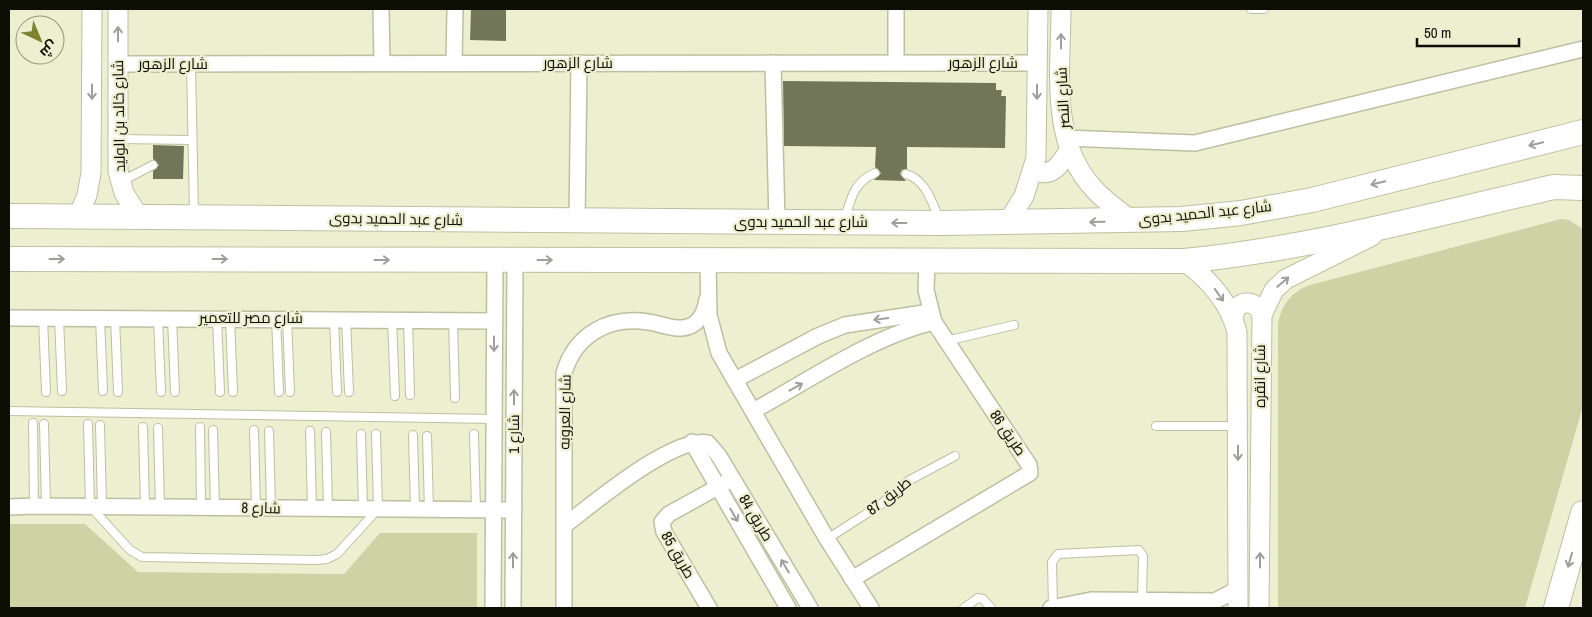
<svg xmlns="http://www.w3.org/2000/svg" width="1592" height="617" font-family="'Archivo Narrow',Cairo,sans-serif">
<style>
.green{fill:#ced3a6}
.building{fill:#727659}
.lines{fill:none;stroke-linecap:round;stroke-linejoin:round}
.service-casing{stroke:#bcc0a0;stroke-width:10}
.minor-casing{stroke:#bcc0a0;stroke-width:18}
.tertiary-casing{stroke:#bcc0a0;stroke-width:21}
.primary-casing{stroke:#bcc0a0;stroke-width:26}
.service{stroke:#fff;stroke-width:8}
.minor{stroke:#fff;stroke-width:15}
.tertiary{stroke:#fff;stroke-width:19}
.primary{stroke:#fff;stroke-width:24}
.oneway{stroke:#9e9f9b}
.labels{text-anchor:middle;stroke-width:4.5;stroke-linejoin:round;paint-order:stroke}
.street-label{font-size:15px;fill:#0d0e04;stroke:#ecf0d0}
</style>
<rect width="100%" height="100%" fill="#ecf0d0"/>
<!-- green -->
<g class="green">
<path d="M1561,219L1569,220L1583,229V406L1525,608H1278V324C1281,305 1292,291 1310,285Z"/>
<path d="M9,524H85L138,572L344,574L380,533H477V608H9Z"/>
</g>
<!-- building -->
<g class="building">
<path d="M471,9H506V41L470,40Z"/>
<path d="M783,81L996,83V90H1002L1001,96H1006L1005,148L907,147V169L902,170L900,174L906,181L874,180L881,173L875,167L876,147L784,146Z"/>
<path d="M153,145L184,146L183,179H153V171L159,165L153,159Z"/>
</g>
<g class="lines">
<!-- service casing -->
<g class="service-casing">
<g id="service">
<path d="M1251,9H1264"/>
<path d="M191,64L194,214"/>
<path d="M119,139L192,140"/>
<path d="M906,174C926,180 932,202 939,219"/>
<path d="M122,181L153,165"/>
<path d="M845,218C851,198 854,182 875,173"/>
<path d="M43,318L46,392"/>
<path d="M59,318L62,391"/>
<path d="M100,318L103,391"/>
<path d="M115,318L118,392"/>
<path d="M158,318L161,392"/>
<path d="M172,318L175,392"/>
<path d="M217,318L220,392"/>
<path d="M230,318L233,392"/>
<path d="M276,318L279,392"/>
<path d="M287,318L290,392"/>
<path d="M334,319L337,392"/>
<path d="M346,319L349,392"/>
<path d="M392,319L395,396"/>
<path d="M408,319L410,395"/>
<path d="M453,320L455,398"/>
<path d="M946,341L1014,325"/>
<path d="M9,411L494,419"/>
<path d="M33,423L34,506"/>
<path d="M44,424L46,506"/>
<path d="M88,424L90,506L130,550L142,557L316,560L327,559L337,554L378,509L376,434"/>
<path d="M100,425L102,506"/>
<path d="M1156,426H1238"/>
<path d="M143,427L145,507"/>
<path d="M200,427L201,507"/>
<path d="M158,428L160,507"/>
<path d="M213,430L215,507"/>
<path d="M254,430L256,508"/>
<path d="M269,431L271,508"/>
<path d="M310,431L312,508"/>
<path d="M326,432L328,508"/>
<path d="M361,434L363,509"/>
<path d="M474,434L476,510"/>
<path d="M413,435L415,509"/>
<path d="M427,436L429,510"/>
<path d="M827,539L880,505L908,481L955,456"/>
<path d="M1053,607L1052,562L1058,554L1139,550L1143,556L1142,599"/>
<path d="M964,608L978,598L983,599L991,608"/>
</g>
</g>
<!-- minor casing -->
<g class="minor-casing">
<g id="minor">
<path d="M381,9L382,63"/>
<path d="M896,9V63"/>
<path d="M454,63L455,9"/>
<path d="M773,63L777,222"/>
<path d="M118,64L1037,63"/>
<path d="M1065,138L1195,143L1583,49"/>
<path d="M577,221L579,63"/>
<path d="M708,261L709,315L719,353L827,539L871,608"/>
<path d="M9,318L494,321"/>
<path d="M735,380L818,336L845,325L930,312"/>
<path d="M753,411C808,381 873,336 934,322"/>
<path d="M692,442L788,608"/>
<path d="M9,507L34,506L514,510"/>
<path d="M565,525C593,504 674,435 708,443L719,456L810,608"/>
<path d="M852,579L1030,473L1029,465L934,322L926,290L927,261"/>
<path d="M493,608L495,260"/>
<path d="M513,608L515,260"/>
<path d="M564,608V373C575,335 608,316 648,322C659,323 671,329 682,328C698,327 705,313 707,299"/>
<path d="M709,608L664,532L662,522L669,514L725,483"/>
<path d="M1051,608L1091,600L1215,601L1238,589"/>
</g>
</g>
<!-- tertiary casing -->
<g class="tertiary-casing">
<g id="tertiary">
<path d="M118,9V171L124,193L139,217"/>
<path d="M1061,9C1061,69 1049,141 1094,189C1105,201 1119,211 1132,221"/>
<path d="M1033,170C1052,179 1061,164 1069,150"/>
<path d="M78,217L87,195L91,173L92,9"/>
<path d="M1007,223L1024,196L1036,158L1038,9"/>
<path d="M1184,261C1209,279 1229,301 1237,332L1238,608"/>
<path d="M1233,318C1235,300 1255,297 1262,315"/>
<path d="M1259,608L1262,315L1274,290L1286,279L1372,236"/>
</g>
</g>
<!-- primary casing -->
<g class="primary-casing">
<g id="primary">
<path d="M9,216L941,223L1182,219L1241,213L1312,200L1583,132"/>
<path d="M9,259L1184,261C1309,249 1431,215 1554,187L1583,188"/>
<path d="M1556,608L1583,513"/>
</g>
</g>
<!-- service -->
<use href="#service" class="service"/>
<!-- minor -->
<use href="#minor" class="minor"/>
<!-- tertiary -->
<use href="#tertiary" class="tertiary"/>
<!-- primary -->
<use href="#primary" class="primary"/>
</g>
<!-- one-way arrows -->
<defs><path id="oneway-shaft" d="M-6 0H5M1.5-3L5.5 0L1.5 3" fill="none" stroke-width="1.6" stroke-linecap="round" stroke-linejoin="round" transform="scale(1.25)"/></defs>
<g class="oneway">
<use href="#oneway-shaft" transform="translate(118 34) rotate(-90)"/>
<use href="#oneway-shaft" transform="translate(1061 41) rotate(-90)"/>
<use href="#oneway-shaft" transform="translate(92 92) rotate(90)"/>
<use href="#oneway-shaft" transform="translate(1037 92) rotate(90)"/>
<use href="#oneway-shaft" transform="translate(1536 144) rotate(166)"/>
<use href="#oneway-shaft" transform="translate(1378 183) rotate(166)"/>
<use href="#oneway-shaft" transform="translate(1097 222) rotate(179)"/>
<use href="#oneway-shaft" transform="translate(899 223) rotate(-180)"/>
<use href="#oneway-shaft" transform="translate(57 259)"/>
<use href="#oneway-shaft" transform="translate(220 259)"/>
<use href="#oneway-shaft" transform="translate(382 260)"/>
<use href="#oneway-shaft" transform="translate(545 260)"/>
<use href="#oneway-shaft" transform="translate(1283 282) rotate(-40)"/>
<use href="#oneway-shaft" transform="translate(1219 295) rotate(55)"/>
<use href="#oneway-shaft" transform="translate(881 319) rotate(172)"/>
<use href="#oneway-shaft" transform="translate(494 344) rotate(90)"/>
<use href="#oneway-shaft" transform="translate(796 387) rotate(-29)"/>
<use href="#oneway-shaft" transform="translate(514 397) rotate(-90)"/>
<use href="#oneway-shaft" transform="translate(1238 453) rotate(90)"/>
<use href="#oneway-shaft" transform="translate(734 515) rotate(60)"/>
<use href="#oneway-shaft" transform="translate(513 560) rotate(-90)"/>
<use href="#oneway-shaft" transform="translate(1260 560) rotate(-90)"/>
<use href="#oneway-shaft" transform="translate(1570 560) rotate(106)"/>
<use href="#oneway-shaft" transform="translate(785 566) rotate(-121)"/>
</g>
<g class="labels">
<!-- street labels -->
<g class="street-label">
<text x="578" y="68">شارع الزهور</text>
<text x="983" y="68">شارع الزهور</text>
<text x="173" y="69">شارع الزهور</text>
<text transform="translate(1063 98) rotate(-93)" y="5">شارع النصر</text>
<text transform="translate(119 116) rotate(-91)" y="5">شارع خالد بن الوليد</text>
<text transform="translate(1205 213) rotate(-6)" y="5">شارع عبد الحميد بدوى</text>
<text transform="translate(396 219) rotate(1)" y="5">شارع عبد الحميد بدوى</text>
<text x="801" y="227">شارع عبد الحميد بدوى</text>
<text x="251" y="323">شارع مصر للتعمير</text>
<text transform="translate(1260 376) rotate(-90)" y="5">شارع انقره</text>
<text transform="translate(565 412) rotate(-89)" y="5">شارع العروبه</text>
<text transform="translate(1008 433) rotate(56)" y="5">طريق 86</text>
<text transform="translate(514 434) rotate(-90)" y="5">شارع 1</text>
<text transform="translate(889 496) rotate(-38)" y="5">طريق 87</text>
<text transform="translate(261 508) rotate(1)" y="5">شارع 8</text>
<text transform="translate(756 518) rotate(59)" y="5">طريق 84</text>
<text transform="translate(678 555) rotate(60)" y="5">طريق 85</text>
</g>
</g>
<!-- border -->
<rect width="1592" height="617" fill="none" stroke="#0d0e04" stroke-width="20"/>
<!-- north arrow -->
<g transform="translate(40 40) rotate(136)"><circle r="24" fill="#ecf0d0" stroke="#93967e"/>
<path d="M0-4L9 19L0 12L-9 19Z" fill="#7c822e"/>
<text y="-8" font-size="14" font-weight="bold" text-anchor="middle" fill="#0d0e04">ش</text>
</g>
<!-- scale -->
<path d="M1417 38v8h102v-8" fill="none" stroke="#0d0e04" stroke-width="2.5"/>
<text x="1424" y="38" font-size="15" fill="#0d0e04" stroke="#ecf0d0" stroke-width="4" paint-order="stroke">50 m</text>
</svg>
